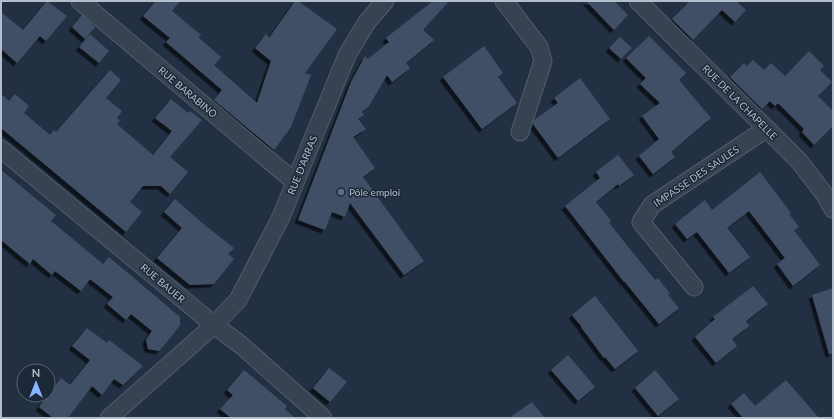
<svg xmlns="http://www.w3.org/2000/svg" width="834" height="419" font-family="Lato,sans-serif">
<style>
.building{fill:#415065;filter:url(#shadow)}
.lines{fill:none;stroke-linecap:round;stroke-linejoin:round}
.minor-casing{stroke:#525d6c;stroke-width:19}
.minor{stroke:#374252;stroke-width:17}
.service-dot{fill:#5c6f8a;stroke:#1c2737;stroke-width:1.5}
.labels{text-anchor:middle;stroke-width:3;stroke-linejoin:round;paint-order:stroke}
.street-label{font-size:10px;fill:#b4bdcc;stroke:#1c2737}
.poi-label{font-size:10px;fill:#b4bdcc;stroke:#1c2737;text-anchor:start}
</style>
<defs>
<filter id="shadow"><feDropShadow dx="-3.5" dy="3.5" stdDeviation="0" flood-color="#0009"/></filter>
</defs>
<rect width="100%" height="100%" fill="#233043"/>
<!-- building -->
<g class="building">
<path d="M47,1L67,16L46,41L40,36L17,63L1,49V12L23,30Z"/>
<path d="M156,1H180L172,11L201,35L198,37L221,57L214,65L257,103L271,61L255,48L266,34L269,38L295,1H298L337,29L305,73L311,75L291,127L274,150L214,100L222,90L166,42L170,38L143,16Z"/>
<path d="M433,1H449L423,30L434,40L406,63L410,68L392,82L387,75L369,106L362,112L364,115L358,119L366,129L353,137L375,168L363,177L424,261L404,275L350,203L345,217L332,212L325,230L298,220L351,82L365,56L368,59L389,42L386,38Z"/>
<path d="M586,1H614L628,15L614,30Z"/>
<path d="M690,1H736L746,10L735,22L722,10L693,40L672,19Z"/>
<path d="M82,15L95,27L85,39L72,27Z"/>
<path d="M90,34L109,51L99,63L79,47Z"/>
<path d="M649,36L686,73L679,80L711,118L671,152L675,157L653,174L639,156L659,139L642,116L660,103L640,84L646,78L626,58Z"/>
<path d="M620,37L632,48L621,59L609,48Z"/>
<path d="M484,46L503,73L498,77L517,103L482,129L443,77Z"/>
<path d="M809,51L824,66L820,70L832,82L818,96L833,111V126L814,145L802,132L804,129L778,103L775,106L770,101L762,109L730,77L744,63L747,66L753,60L764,70L771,63L785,76Z"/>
<path d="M110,70L121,80L106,98L122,111L117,118L120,121L117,124L153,155L172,131L155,118L171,99L188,113L190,111L202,120L170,157L188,172L170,194L161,186H143L130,202L142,212L126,232L1,128V94L9,101L15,94L29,106L24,113L50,135L54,130L56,132Z"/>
<path d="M580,78L610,119L558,158L533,124L534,120L558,103L554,98Z"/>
<path d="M618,155L634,175L619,186L618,184L596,202L611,221L609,223L655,280L658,278L670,294L668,295L679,308L659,324L625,282H624L565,206L600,178L596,172Z"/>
<path d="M1,170L56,215L51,221L103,264L109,257L180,317V325L167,342L159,351L148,349L146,340L152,331L131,314L126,320L107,304L113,297L90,279L81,291L55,271L52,275L33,259L30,264L1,240Z"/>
<path d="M760,172L791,213L789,214L799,227L794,230L820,265L793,286L777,264L785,258L749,211L727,228L750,257L729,273L697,232L687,239L675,224L705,200L712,210Z"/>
<path d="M175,199L201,222L234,248L228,254L234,259L214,284L190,285L157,258L182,228L164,212Z"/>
<path d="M753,286L768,304L746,321L749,326L732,339L737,346L716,363L695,337L715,319L713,317Z"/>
<path d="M833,288V353L829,354L812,295Z"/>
<path d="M595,296L638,351L615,369L605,357L604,358L581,327V326L572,315Z"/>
<path d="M87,328L107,343L109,340L143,366L123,385L114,379L102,395L92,386L68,418H53L39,407L61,378L70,385L90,360L72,346Z"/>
<path d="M568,355L595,387L578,401L551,370Z"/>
<path d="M329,368L347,382L330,402L313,388Z"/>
<path d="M244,370L287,406L285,409L295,418H231L220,409L233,395L227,390Z"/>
<path d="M655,370L679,399L658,416L635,388Z"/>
<path d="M786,380L819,418H741L742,417L731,404L744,393L755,406Z"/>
<path d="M532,402L545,418H509Z"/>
</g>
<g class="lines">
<!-- minor casing -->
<g class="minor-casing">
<g id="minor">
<path d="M80,1L295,182"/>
<path d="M504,1L539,47L543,61L520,132"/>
<path d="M638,1L799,161L825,195L833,209"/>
<path d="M1,149L214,325L241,345L323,418"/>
<path d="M694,287L641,222L652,205L766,129"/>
<path d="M109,418L214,325L238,300L281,217L347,55L367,22L385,1"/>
</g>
</g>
<!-- minor -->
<use href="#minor" class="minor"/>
</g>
<!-- markers -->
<circle class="service-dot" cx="341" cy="192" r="4"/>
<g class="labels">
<!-- street labels -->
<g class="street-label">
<text transform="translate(188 92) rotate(40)" y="4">RUE BARABINO</text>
<text transform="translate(740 102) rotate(45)" y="4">RUE DE LA CHAPELLE</text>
<text transform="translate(302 165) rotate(-68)" y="4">RUE D'ARRAS</text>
<text transform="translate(696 176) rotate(-34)" y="4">IMPASSE DES SAULES</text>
<text transform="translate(163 283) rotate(40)" y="4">RUE BAUER</text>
</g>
<!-- poi labels -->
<g class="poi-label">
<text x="349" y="196">Pôle emploi</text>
</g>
</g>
<!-- border -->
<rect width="834" height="419" fill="none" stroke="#b4bdcc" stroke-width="4"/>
<!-- north arrow -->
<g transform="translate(36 383)"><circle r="19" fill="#1c2737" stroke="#596373"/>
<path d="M0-3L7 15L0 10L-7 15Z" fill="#86b4ff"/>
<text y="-6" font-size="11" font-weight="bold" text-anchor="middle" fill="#b4bdcc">N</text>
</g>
</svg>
